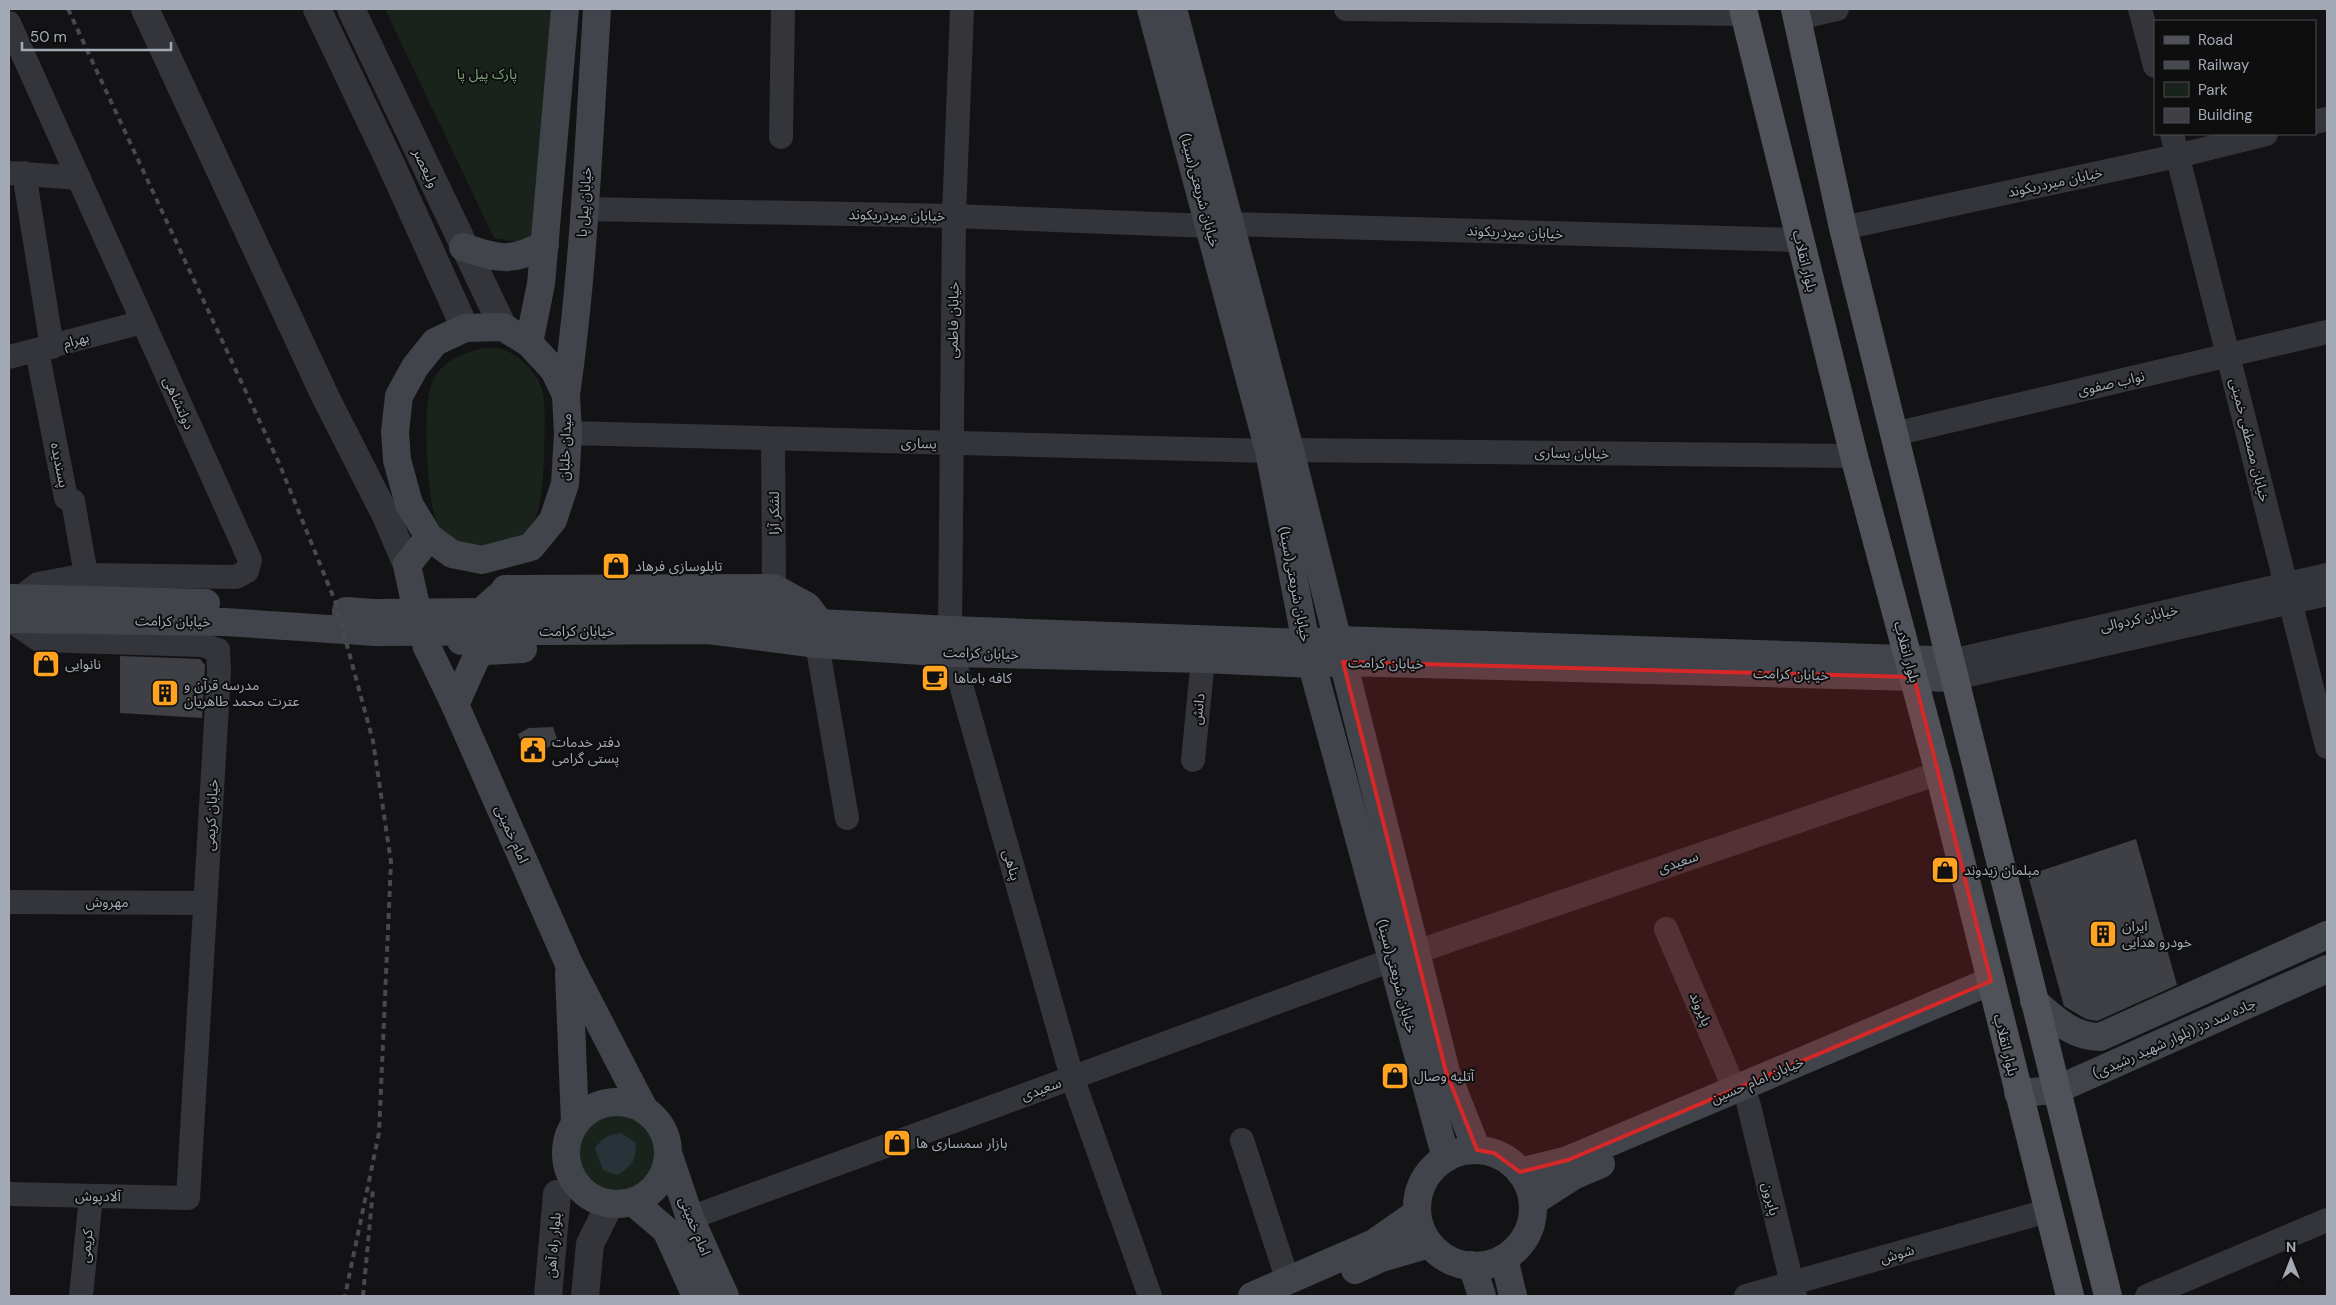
<svg xmlns="http://www.w3.org/2000/svg" width="2336" height="1305" font-family="'DM Sans','Noto Sans Arabic',sans-serif">
<style>
.green{fill:#1a231b}
.water{fill:#283339}
.building{fill:#3e4045}
.lines{fill:none;stroke-linecap:round;stroke-linejoin:round}
.minor{stroke:#33353a;stroke-width:24}
.tertiary{stroke:#33353a;stroke-width:28}
.secondary{stroke:#41444a;stroke-width:28}
.primary{stroke:#4f5259;stroke-width:28}
.rail{stroke:#46494f;stroke-width:4;stroke-dasharray:6 5;stroke-linecap:butt}
.secondary-bridge{stroke:#41444a;stroke-width:28}
.marked{fill:#d62828;fill-opacity:0.2;stroke:#d62828;stroke-width:4;stroke-linejoin:round}
.labels{text-anchor:middle;stroke-width:4;stroke-linejoin:round;paint-order:stroke}
.park-label{font-size:14px;fill:#78a478;stroke:#0e0e0f}
.street-label{font-size:14px;fill:#a3aab6;stroke:#0e0e0f}
.poi-label{font-size:14px;fill:#a3aab6;stroke:#0e0e0f;text-anchor:start}
</style>
<rect width="100%" height="100%" fill="#131315"/>
<!-- green -->
<g class="green">
<path d="M385,9H557L540,231L519,242L494,238Z"/>
<path d="M482,348C487,348 492,347 497,348C517,351 540,374 543,394C546,413 544,435 544,455C543,479 543,507 530,528C522,543 500,549 484,551C479,551 474,548 470,546C453,540 443,538 436,520C427,494 421,405 433,381C442,361 462,354 482,348Z"/>
<path d="M620,1113C655,1125 665,1152 645,1184C636,1187 625,1193 615,1193C584,1194 569,1155 586,1131C594,1120 607,1116 620,1113Z"/>
</g>
<!-- water -->
<path class="water" d="M621,1133L636,1143C636,1161 632,1166 617,1175L603,1170L595,1149C601,1138 608,1135 621,1133Z"/>
<!-- building -->
<g class="building">
<path d="M37,653L55,654L56,675H36Z"/>
<path d="M120,656L200,659L205,665L202,718L120,713Z"/>
<path d="M553,727L558,742L527,758L518,734L529,728Z"/>
<path d="M2136,839L2177,985L2097,1021L2086,1019L2064,1006L2028,875Z"/>
</g>
<g class="lines">
<!-- minor -->
<g class="minor">
<path d="M1346,9L1744,14"/>
<path d="M2140,9L2155,66"/>
<path d="M1797,18L1837,9"/>
<path d="M9,23L250,560L247,571L236,577L86,575L38,584L20,598"/>
<path d="M2315,122L2327,119"/>
<path d="M2172,134L2327,747"/>
<path d="M781,137L783,9"/>
<path d="M10,173L79,178"/>
<path d="M24,173L52,347"/>
<path d="M584,209L954,216L1210,226"/>
<path d="M1230,224L1799,240"/>
<path d="M1843,228L2177,156L2266,134"/>
<path d="M37,351L66,498L73,501L86,575"/>
<path d="M9,357L143,322"/>
<path d="M568,433L1269,451"/>
<path d="M1894,434L2327,332"/>
<path d="M773,439L774,588"/>
<path d="M1290,450L1854,456"/>
<path d="M9,619L39,640L202,645L218,650L219,671L188,1198L9,1194"/>
<path d="M950,630L954,216L962,9"/>
<path d="M817,644L847,818"/>
<path d="M952,653L1072,1077L1150,1296"/>
<path d="M1951,661L2327,575"/>
<path d="M1955,678L2327,594"/>
<path d="M1193,760L1203,659"/>
<path d="M9,902L205,903"/>
<path d="M1666,929L1735,1090"/>
<path d="M1416,952L1939,773"/>
<path d="M1748,1102L1795,1296"/>
<path d="M1242,1140L1288,1281"/>
<path d="M690,1218L1392,960"/>
<path d="M81,1296L91,1196"/>
<path d="M1746,1296L2047,1211"/>
<path d="M2147,1296L2327,1220"/>
</g>
<!-- tertiary -->
<g class="tertiary">
<path d="M145,9L325,396L386,516L407,565"/>
<path d="M317,9L389,160L465,328"/>
<path d="M351,9L503,327"/>
<path d="M548,1296L557,1194"/>
<path d="M585,1296L590,1244L610,1204"/>
</g>
<!-- secondary -->
<g class="secondary">
<path d="M1151,9L1269,451L1306,643L1446,1158"/>
<path d="M1173,9L1290,450L1446,1072L1477,1150"/>
<path d="M463,247C498,259 512,263 545,244"/>
<path d="M503,327L529,343L554,370L566,395L568,433L565,484L553,520L531,547L482,560L452,554L429,537L409,504L397,460L395,432L399,396L415,367L435,342L465,328Z"/>
<path d="M529,343L541,284L565,9"/>
<path d="M566,395C584,267 589,137 597,9"/>
<path d="M505,589L774,588L807,606L820,623"/>
<path d="M413,593L407,565L429,537"/>
<path d="M9,598L206,603"/>
<path d="M346,611L373,613L712,610L762,614L820,623L950,630L1306,643L1338,640L1932,660"/>
<path d="M9,619L225,622L375,632L708,630L817,644L952,653L1203,659L1312,664L1343,662L1955,678"/>
<path d="M427,647L455,705L569,964L644,1109"/>
<path d="M455,705L477,656L486,651L523,649"/>
<path d="M569,973L575,1123"/>
<path d="M2034,1001C2054,1019 2073,1037 2100,1037L2327,935"/>
<path d="M2018,1093L2056,1090L2327,969"/>
<circle cx="617" cy="1153" r="51"/>
<circle cx="1475" cy="1208" r="58"/>
<path d="M668,1153L690,1218L725,1296"/>
<path d="M1520,1172L1568,1160L1991,981"/>
<path d="M633,1202L666,1230L696,1296"/>
<path d="M1533,1202L1575,1175L1601,1164"/>
<path d="M1504,1258L1513,1296"/>
<path d="M1472,1265L1482,1296"/>
<path d="M1355,1270L1381,1258L1429,1244"/>
<path d="M1252,1296L1374,1243L1417,1213"/>
</g>
<!-- primary -->
<g class="primary">
<path d="M1743,9L1854,456L1939,773L2070,1296"/>
<path d="M1795,9L1843,228L2108,1296"/>
</g>
<!-- rail -->
<g class="rail">
<path d="M68,9L279,463L335,601L373,741L391,862L379,1133L345,1296"/>
<path d="M363,1296L373,1189"/>
</g>
<!-- secondary-bridge -->
<g class="secondary-bridge">
<path d="M413,593L427,647"/>
<path d="M461,641L476,616L499,596"/>
</g>
</g>
<!-- marked area -->
<path class="marked" d="M1343,662L1914,677L1991,981L1568,1160L1520,1172L1494,1153L1477,1150L1446,1072Z"/>
<!-- icons -->
<defs>
<g id="shop-square" transform="scale(1.4375)"><rect x="-9" y="-9" width="18" height="18" rx="4" fill="#ffa320" stroke="#0e0e0f"/><path d="M-5-2.5h2.3a2.7 3.5 0 0 1 5.4 0H5L5.5 6h-11ZM-1.5-2.5h3a1.5 2.3 0 0 0-3 0Z" fill="#111"/></g>
<g id="cafe-square" transform="scale(1.4375)"><rect x="-9" y="-9" width="18" height="18" rx="4" fill="#ffa320" stroke="#0e0e0f"/><path d="M-5.5-4.5H6V0H3Q3 3.5 0 3.5H-2.5Q-5.5 3.5-5.5 0ZM3-3.2v2h1.7v-2ZM-6 4.5H4V6H-6Z" fill="#111"/></g>
<g id="building-square" transform="scale(1.4375)"><rect x="-9" y="-9" width="18" height="18" rx="4" fill="#ffa320" stroke="#0e0e0f"/><path d="M-4-6H4V6H1V3H-1V6H-4ZM-2.5-4.3h1.7v1.8h-1.7ZM.8-4.3h1.7v1.8H.8ZM-2.5-1h1.7V.8h-1.7ZM.8-1h1.7V.8H.8Z" fill="#111"/></g>
<g id="civic-square" transform="scale(1.4375)"><rect x="-9" y="-9" width="18" height="18" rx="4" fill="#ffa320" stroke="#0e0e0f"/><path d="M-.6-6.5H3V-4.5H.6V-3L4-1V1h2V6H-6V1h2V-1L-.6-3ZM-1.2 2.5V6h2.4V2.5Z" fill="#111"/></g>
</defs>
<g fill-rule="evenodd">
<use href="#shop-square" x="616" y="566"/>
<use href="#shop-square" x="46" y="664"/>
<use href="#cafe-square" x="935" y="678"/>
<use href="#building-square" x="165" y="693"/>
<use href="#civic-square" x="533" y="750"/>
<use href="#shop-square" x="1945" y="870"/>
<use href="#building-square" x="2103" y="934"/>
<use href="#shop-square" x="1395" y="1076"/>
<use href="#shop-square" x="897" y="1143"/>
</g>
<g class="labels">
<!-- park labels -->
<g class="park-label">
<text x="487" y="79">پارک پیل پا</text>
</g>
<!-- street labels -->
<g class="street-label">
<text transform="translate(426 168) rotate(65)" y="5">ولیعصر</text>
<text transform="translate(2055 182) rotate(-12)" y="5">خیابان میردریکوند</text>
<text transform="translate(1200 190) rotate(75)" y="5">خیابان شریعتی(سینا)</text>
<text transform="translate(584 202) rotate(-86)" y="5">خیابان پیل پا</text>
<text transform="translate(897 215) rotate(1)" y="5">خیابان میردریکوند</text>
<text transform="translate(1515 232) rotate(2)" y="5">خیابان میردریکوند</text>
<text transform="translate(1805 261) rotate(76)" y="5">بلوار انقلاب</text>
<text transform="translate(953 320) rotate(-89)" y="5">خیابان فاطمی</text>
<text transform="translate(76 340) rotate(-15)" y="5">بهرام</text>
<text transform="translate(2111 383) rotate(-13)" y="5">نواب صفوی</text>
<text transform="translate(179 403) rotate(66)" y="5">دولتشاهی</text>
<text transform="translate(2250 440) rotate(76)" y="5">خیابان مصطفی خمینی</text>
<text transform="translate(919 443) rotate(2)" y="5">یساری</text>
<text transform="translate(565 447) rotate(-88)" y="5">میدان خلبان</text>
<text transform="translate(1572 453) rotate(1)" y="5">خیابان یساری</text>
<text transform="translate(60 465) rotate(79)" y="5">پسندیده</text>
<text transform="translate(774 513) rotate(-90)" y="5">لشکر آرا</text>
<text transform="translate(1295 584) rotate(79)" y="5">خیابان شریعتی(سینا)</text>
<text transform="translate(2139 618) rotate(-13)" y="5">خیابان کردوالی</text>
<text transform="translate(173 621) rotate(1)" y="5">خیابان کرامت</text>
<text x="577" y="636">خیابان کرامت</text>
<text transform="translate(1907 652) rotate(75)" y="5">بلوار انقلاب</text>
<text transform="translate(981 653) rotate(2)" y="5">خیابان کرامت</text>
<text transform="translate(1386 663) rotate(1)" y="5">خیابان کرامت</text>
<text transform="translate(1791 674) rotate(2)" y="5">خیابان کرامت</text>
<text transform="translate(1198 709) rotate(-84)" y="5">دانش</text>
<text transform="translate(211 815) rotate(-87)" y="5">خیابان کریمی</text>
<text transform="translate(512 834) rotate(66)" y="5">امام خمینی</text>
<text transform="translate(1678 862) rotate(-19)" y="5">سعیدی</text>
<text transform="translate(1012 865) rotate(74)" y="5">پناهی</text>
<text x="107" y="907">مهروش</text>
<text transform="translate(1397 976) rotate(75)" y="5">خیابان شریعتی(سینا)</text>
<text transform="translate(1701 1009) rotate(67)" y="5">پایروند</text>
<text transform="translate(2174 1038) rotate(-24)" y="5">جاده سد دز (بلوار شهید رشیدی)</text>
<text transform="translate(2006 1045) rotate(76)" y="5">بلوار انقلاب</text>
<text transform="translate(1757 1080) rotate(-23)" y="5">خیابان امام حسین</text>
<text transform="translate(1041 1089) rotate(-20)" y="5">سعیدی</text>
<text transform="translate(98 1196) rotate(1)" y="5">آلادپوش</text>
<text transform="translate(1771 1199) rotate(76)" y="5">پایرون</text>
<text transform="translate(695 1226) rotate(68)" y="5">امام خمینی</text>
<text transform="translate(553 1245) rotate(-85)" y="5">بلوار راه آهن</text>
<text transform="translate(86 1246) rotate(-84)" y="5">کریمی</text>
<text transform="translate(1897 1254) rotate(-16)" y="5">شوش</text>
</g>
<!-- poi labels -->
<g class="poi-label">
<text x="635" y="571">تابلوسازی فرهاد</text>
<text x="65" y="669">نانوایی</text>
<text x="954" y="683">کافه باماها</text>
<text x="184" y="690">مدرسه قرآن و<tspan x="184" dy="16">عترت محمد طاهریان</tspan></text>
<text x="552" y="747">دفتر خدمات<tspan x="552" dy="16">پستی گرامی</tspan></text>
<text x="1964" y="875">مبلمان زیدوند</text>
<text x="2122" y="931">ایران<tspan x="2122" dy="16">خودرو هدایی</tspan></text>
<text x="1414" y="1081">آتلیه وصال</text>
<text x="916" y="1148">بازار سمساری ها</text>
</g>
</g>
<!-- border -->
<rect width="2336" height="1305" fill="none" stroke="#a3aab6" stroke-width="20"/>
<!-- legend -->
<rect x="2154" y="20" width="162" height="115" fill="#0e0e0f" stroke="#4a4c52"/>
<rect x="2164" y="36" width="25" height="8" fill="#4f5259" stroke="#4a4c52"/>
<text x="2198" y="45" font-size="15" fill="#a3aab6">Road</text>
<rect x="2164" y="61" width="25" height="8" fill="#46494f" stroke="#4a4c52"/>
<text x="2198" y="70" font-size="15" fill="#a3aab6">Railway</text>
<rect x="2164" y="82" width="25" height="15" fill="#1a231b" stroke="#4a4c52"/>
<text x="2198" y="95" font-size="15" fill="#a3aab6">Park</text>
<rect x="2164" y="108" width="25" height="15" fill="#3e4045" stroke="#4a4c52"/>
<text x="2198" y="120" font-size="15" fill="#a3aab6">Building</text>
<!-- north arrow -->
<g transform="translate(2291 1260)" stroke="#0e0e0f" stroke-width="4" paint-order="stroke">
<path d="M0-4L9 19L0 12L-9 19Z" fill="#a3aab6"/>
<text y="-8" font-size="14" font-weight="bold" text-anchor="middle" fill="#a3aab6">N</text>
</g>
<!-- scale -->
<path d="M22 42v8h149v-8" fill="none" stroke="#a3aab6" stroke-width="2.5"/>
<text x="30" y="42" font-size="15" fill="#a3aab6" stroke="#0e0e0f" stroke-width="4" paint-order="stroke">50 m</text>
</svg>
